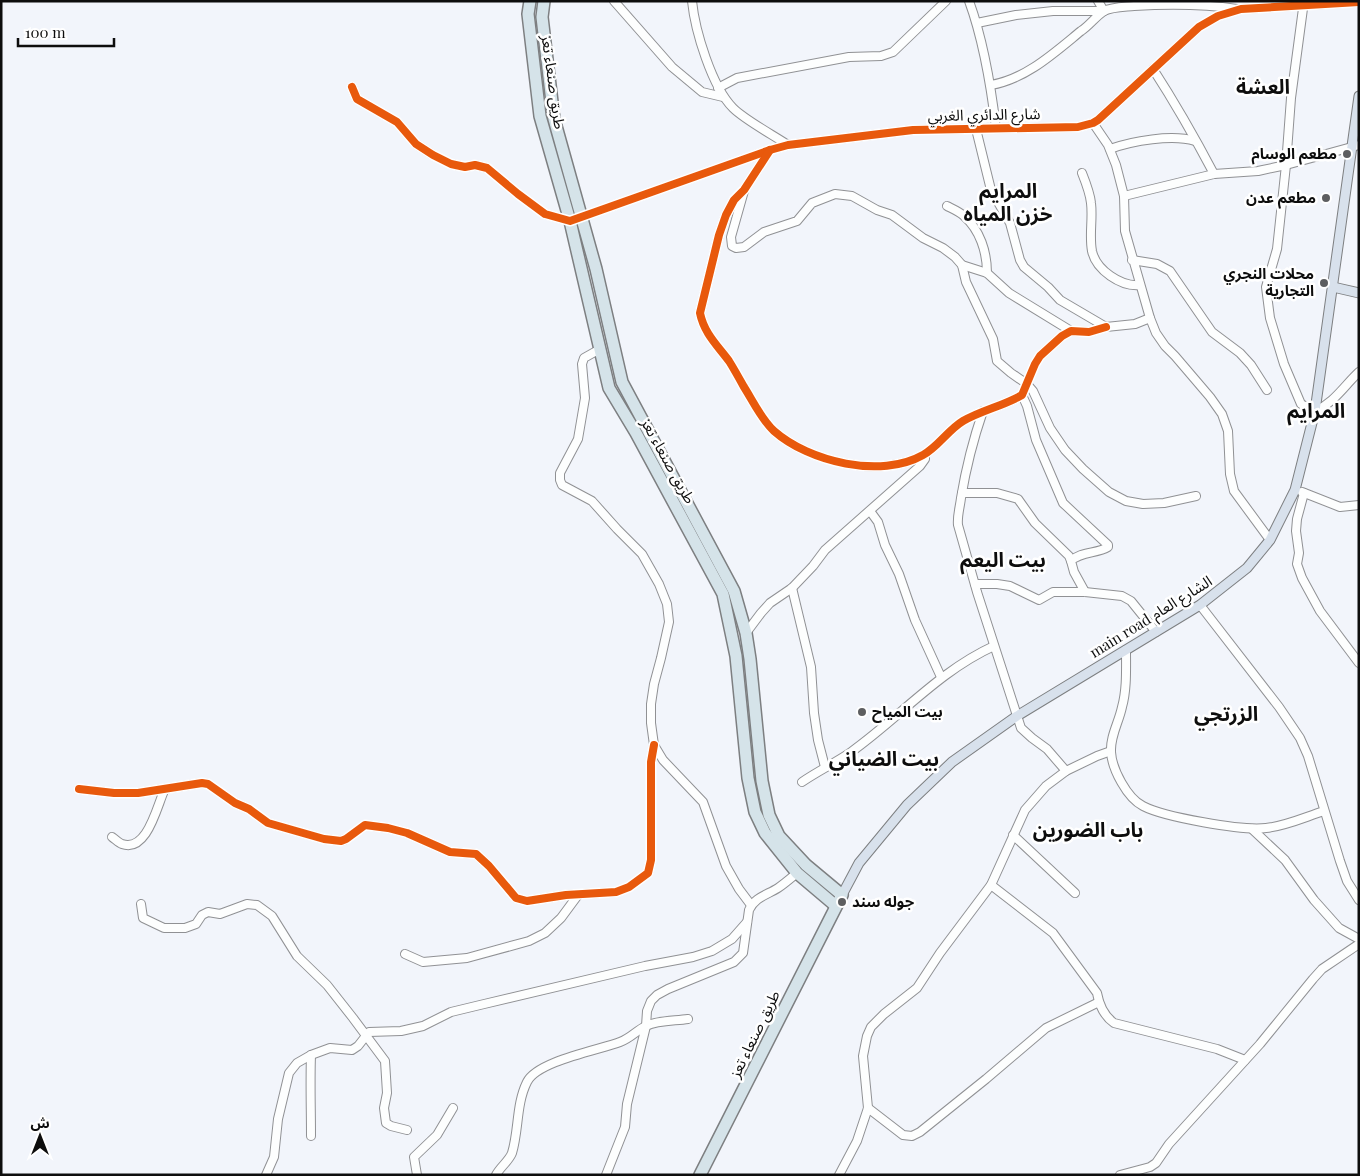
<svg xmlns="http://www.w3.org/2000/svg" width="1360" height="1176" font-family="'Playfair Display','Noto Sans Arabic',serif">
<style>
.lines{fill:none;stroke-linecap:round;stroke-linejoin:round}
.minor-casing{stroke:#909194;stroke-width:10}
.major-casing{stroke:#7d7f81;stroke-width:11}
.highway-casing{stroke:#7d7f81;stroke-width:14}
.minor{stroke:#fdfefe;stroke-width:8}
.major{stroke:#d8e1ec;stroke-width:9}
.highway{stroke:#d5e3e9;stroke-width:11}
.cycleway-casing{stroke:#fff;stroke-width:11}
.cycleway{stroke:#e8590c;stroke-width:8}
.poi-dot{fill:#5d5e60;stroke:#fff;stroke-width:2}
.labels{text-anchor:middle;stroke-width:5;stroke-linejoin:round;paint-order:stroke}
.street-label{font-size:15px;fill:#0d0d0d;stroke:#fff}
.poi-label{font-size:15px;font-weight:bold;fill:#0d0d0d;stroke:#fff;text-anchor:end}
.district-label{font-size:20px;font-weight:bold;fill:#0d0d0d;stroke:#fff}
</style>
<rect width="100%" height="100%" fill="#f2f5fb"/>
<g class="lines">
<!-- minor casing -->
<g class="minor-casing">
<g id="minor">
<path d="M614,1L672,67L702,92L723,97"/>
<path d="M692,1C695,31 712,87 733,108C745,120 773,135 788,145"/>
<path d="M969,1C984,42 991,86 996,128"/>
<path d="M1098,1L1104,11"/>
<path d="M1304,1L1291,98L1286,165L1277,249L1266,287L1270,318L1284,364L1301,404L1315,411C1334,403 1344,386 1359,372"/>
<path d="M977,23L1016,15L1053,11H1104"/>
<path d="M1153,69C1175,103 1195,138 1214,174"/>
<path d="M991,85C1026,79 1054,53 1081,31C1089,26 1096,16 1104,11C1112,7 1125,7 1134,6C1169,4 1203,4 1237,9"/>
<path d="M352,87L357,99L397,122L416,144L433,155L451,164L465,167L475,165L487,168L518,194L545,214L570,221L770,150L788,145L913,130L1078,127L1093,123L1098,120L1199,27L1218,16L1241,9L1359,2"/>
<path d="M718,88L737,78L849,57L881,56L893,52L946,1"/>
<path d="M1093,123L1108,145L1116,165L1124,196L1125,231L1150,318L1156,333L1165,346L1175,356L1210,397L1222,414L1228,431L1230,474L1234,491L1270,540"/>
<path d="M976,129L991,190L1010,223L1020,260L1024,267L1048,287L1060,300L1106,327L1135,324L1150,318"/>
<path d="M1110,149C1132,141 1172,134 1195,141"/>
<path d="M770,150L744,190L734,200L726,215L719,235L700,313C704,333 717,345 729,361C734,369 739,378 744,387C753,401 761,419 774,431C809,462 881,479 923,455C938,447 948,430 963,421C982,410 1003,406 1022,395L1035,364L1040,356L1062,336L1071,331L1089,332L1106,327"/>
<path d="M1082,173C1086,183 1090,193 1091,203C1093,219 1089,235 1092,251C1096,270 1121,287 1140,285"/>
<path d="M744,191L731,237L732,246L736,248L744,247L764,232L797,221L812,203L835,194L852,196L877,210L892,215L923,238L943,248L955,257L962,265L966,282L993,339L997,361L1011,373L1027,384L1033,391L1050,428L1065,450L1083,469L1109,492L1126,501L1143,504L1164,503L1196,496"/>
<path d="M1124,196L1214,174L1258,171L1286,165L1359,145"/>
<path d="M947,206C953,209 960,212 964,216C980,230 987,252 987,273"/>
<path d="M1132,260L1157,264L1170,271L1212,332L1240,353L1251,365L1267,390"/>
<path d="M962,265L987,273L1009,293L1071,331"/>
<path d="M600,349L584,358L582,364L585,398L578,439L560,473V480L562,485L592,501L617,529L642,554L659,584L667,604L669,622L661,658L654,684L651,704V723L654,745L663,760L703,802L726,866L739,889L751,905"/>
<path d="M1022,395L1027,406L1036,440L1063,503L1108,545V547C1097,554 1081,551 1071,561L1074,572L1085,592"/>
<path d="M983,411C973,440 966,468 961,498C960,507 957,516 958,525L977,592L1021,728L1032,738L1047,749L1066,771"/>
<path d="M1302,492L1340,507L1359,505"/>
<path d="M962,493H997L1018,499L1035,523L1069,556L1071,561"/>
<path d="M1304,493L1297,519L1296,531L1299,553L1297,564L1302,578L1320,611L1359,663"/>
<path d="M870,511L878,522L885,545L899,574L915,620L941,677"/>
<path d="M975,584H997L1010,586L1039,600L1053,592H1085L1122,596L1131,601L1156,632"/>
<path d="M792,588L811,667L814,713L818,740L825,767"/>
<path d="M1200,605L1279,707L1300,738L1308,756L1340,861L1347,881L1359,900"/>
<path d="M746,633L761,613L770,603L792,588L813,566L825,550L920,466L925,459V454"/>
<path d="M1126,650C1126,669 1127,689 1122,707C1119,722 1110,736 1111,752C1112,769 1127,798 1143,806C1164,817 1242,831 1266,828C1286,826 1305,817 1324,811"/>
<path d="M802,782C818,771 835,763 851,752C900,717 939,671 994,646"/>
<path d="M79,789L114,793H138L202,783L208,784L235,803L249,809L268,823L324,839L341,841L346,839L365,825L388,828L407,833L450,852L476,854L489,866L516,898L527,901L566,895L616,892L629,887L648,873L651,860V762L654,745"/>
<path d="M1252,829L1285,860L1314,900L1339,928L1359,939"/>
<path d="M1013,835L1075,893"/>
<path d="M112,837C115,839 119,843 122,844C147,853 157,806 164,791"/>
<path d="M991,885L1053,933L1097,993C1099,1004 1104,1016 1114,1023L1217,1049L1245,1060"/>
<path d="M141,904L143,918L164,928H185L196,924L202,915L208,912L220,914L247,904L257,905L272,916L297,956L327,985L353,1018L385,1061L387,1093L384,1108L386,1123L391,1126L407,1130"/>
<path d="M405,954L423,962L467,958L529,941L545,933L561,918L578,895"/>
<path d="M868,1108L903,1135L912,1136L920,1132L986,1079L1046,1028L1099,1002"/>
<path d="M311,1136C311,1109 310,1083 311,1055"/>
<path d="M266,1175L274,1157L278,1119L289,1073L297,1063L311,1055L330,1048L352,1050L358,1046L369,1032L401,1031L423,1026L451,1012L480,1005L645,966L693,957L712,951L732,939L747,922"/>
<path d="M417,1175L414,1157L437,1135L453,1108"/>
<path d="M496,1175C500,1167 509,1161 512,1153C519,1130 516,1104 527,1082C537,1061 599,1050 620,1042C631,1038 637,1030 646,1026C658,1020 675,1021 688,1019"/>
<path d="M606,1175L625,1127L627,1104L646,1026L647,1011L651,1001L657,995L668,989L734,962L743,953L749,910C755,897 767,895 778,888C784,884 791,878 797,873"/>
<path d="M839,1175L857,1141L868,1108L863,1056L867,1036L871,1027L884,1014L917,988L940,953L991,885L1025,810L1046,786L1066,771L1097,756L1111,751"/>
<path d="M1120,1175L1150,1167L1156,1163L1169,1144L1260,1044L1313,979L1322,969L1359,944"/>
</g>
</g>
<!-- major casing -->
<g class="major-casing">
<g id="major">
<path d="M1333,287L1359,293"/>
<path d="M842,895L859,863L907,805L952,762L1017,716L1200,605L1247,568L1270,540L1295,490L1315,411L1359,96"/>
</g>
</g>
<!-- highway casing -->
<g class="highway-casing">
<g id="highway">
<path d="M530,1L528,14L540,116L570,221L609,388L636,433L723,594L736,656L748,778L755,812L765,833L797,873L836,906"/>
<path d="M544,1L542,17L554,119L596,269L622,382L734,591L746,633L750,659L762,781L769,815L779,836L806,865L842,895L700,1175"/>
</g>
</g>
<!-- minor -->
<use href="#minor" class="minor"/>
<!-- major -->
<use href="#major" class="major"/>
<!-- highway -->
<use href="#highway" class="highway"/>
<!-- cycleway casing -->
<g class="cycleway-casing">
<g id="cycleway">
<path d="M352,87L357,99L397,122L416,144L433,155L451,164L465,167L475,165L487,168L518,194L545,214L570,221L770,150L788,145L913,130L1078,127L1093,123L1098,120L1199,27L1218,16L1241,9L1359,2"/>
<path d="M770,150L744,190L734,200L726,215L719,235L700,313C704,333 717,345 729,361C734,369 739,378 744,387C753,401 761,419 774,431C809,462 881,479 923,455C938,447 948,430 963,421C982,410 1003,406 1022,395L1035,364L1040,356L1062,336L1071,331L1089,332L1106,327"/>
<path d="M79,789L114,793H138L202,783L208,784L235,803L249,809L268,823L324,839L341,841L346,839L365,825L388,828L407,833L450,852L476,854L489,866L516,898L527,901L566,895L616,892L629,887L648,873L651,860V762L654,745"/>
</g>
</g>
<!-- cycleway -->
<use href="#cycleway" class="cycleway"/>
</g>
<!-- markers -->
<g class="poi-dot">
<circle cx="1347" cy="154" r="5"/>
<circle cx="1326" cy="198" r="5"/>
<circle cx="1324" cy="283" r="5"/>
<circle cx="862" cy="712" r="5"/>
<circle cx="842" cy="902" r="5"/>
</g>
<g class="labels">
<!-- street labels -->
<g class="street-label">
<text transform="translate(553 82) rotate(82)" y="5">طريق صنعاء تعز</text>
<text transform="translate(984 115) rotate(-1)" y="5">شارع الدائري الغربي</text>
<text transform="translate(668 461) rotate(61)" y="5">طريق صنعاء تعز</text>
<text transform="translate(1151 617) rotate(-32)" y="5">main road الشارع العام</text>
<text transform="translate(755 1034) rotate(-64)" y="5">طريق صنعاء تعز</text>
</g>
<!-- poi labels -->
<g class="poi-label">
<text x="1337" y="159">مطعم الوسام</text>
<text x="1316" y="203">مطعم عدن</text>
<text x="1314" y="279">محلات النجري<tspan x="1314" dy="17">التجارية</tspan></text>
<text x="872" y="717" text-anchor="start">بيت المياح</text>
<text x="852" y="907" text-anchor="start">جوله سند</text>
</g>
<!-- district labels -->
<g class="district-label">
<text x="1263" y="94">العشة</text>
<text x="1008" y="198">المرايم<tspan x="1008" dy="23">خزن المياه</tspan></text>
<text x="1316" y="418">المرايم</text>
<text x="1003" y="567">بيت اليعم</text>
<text x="1226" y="721">الزرتجي</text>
<text x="884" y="766">بيت الضياني</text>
<text x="1088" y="837">باب الضورين</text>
</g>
</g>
<!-- border -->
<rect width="1360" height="1176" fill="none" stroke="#0d0d0d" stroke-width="5"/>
<!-- north arrow -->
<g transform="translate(40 1136)" stroke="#ffffff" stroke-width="4" paint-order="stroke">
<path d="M0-4L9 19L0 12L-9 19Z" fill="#0d0d0d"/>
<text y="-8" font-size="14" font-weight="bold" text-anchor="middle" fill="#0d0d0d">ش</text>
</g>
<!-- scale -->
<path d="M18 38v8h96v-8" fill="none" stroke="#0d0d0d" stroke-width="2.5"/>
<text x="25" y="38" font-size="15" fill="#0d0d0d" stroke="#ffffff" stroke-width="4" paint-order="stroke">100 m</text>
</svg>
